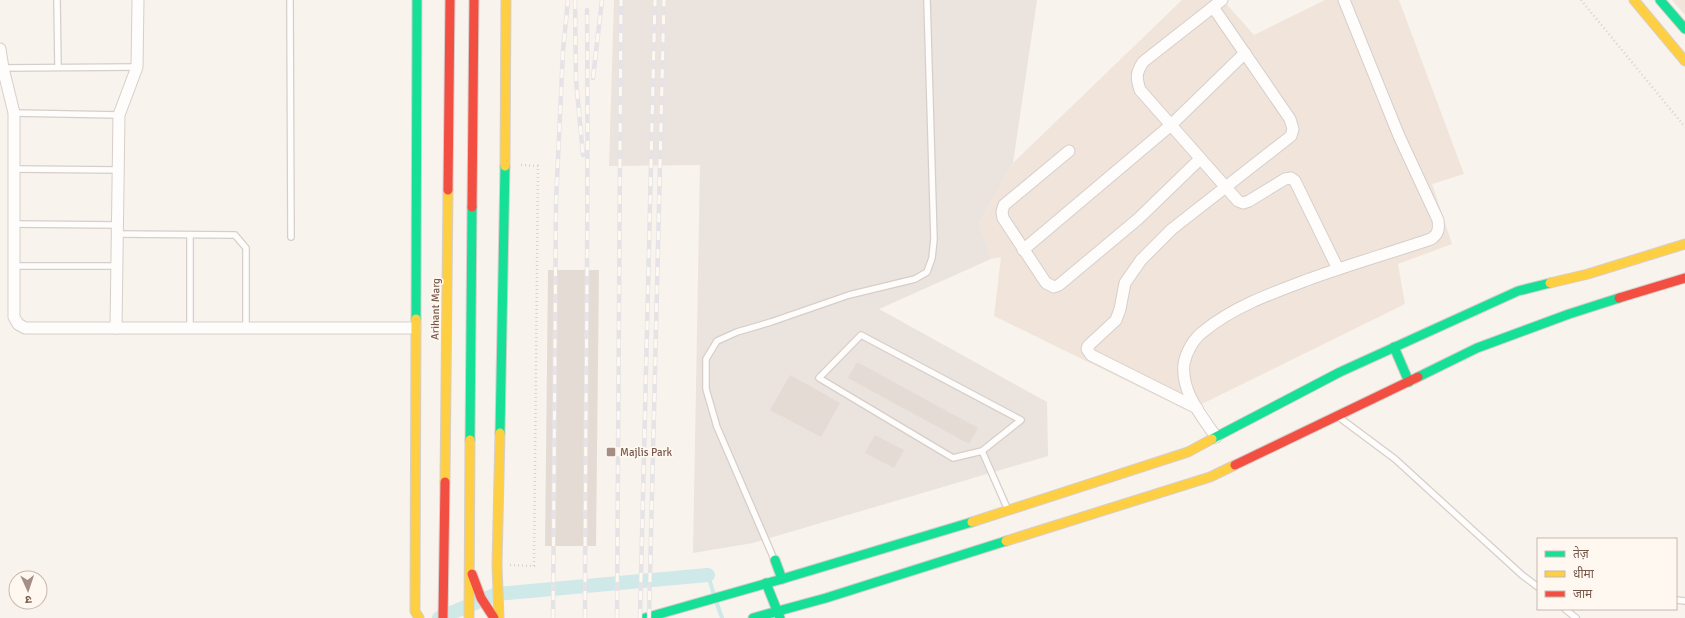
<svg xmlns="http://www.w3.org/2000/svg" width="1685" height="618" font-family="Signika,'Noto Sans Devanagari',sans-serif">
<style>
.residential{fill:#f1e5db}
.industrial{fill:#ebe3de}
.lines{fill:none;stroke-linecap:round;stroke-linejoin:round}
.stream{stroke:#cfe8e8;stroke-width:4}
.canal{stroke:#cfe8e8;stroke-width:14}
.building{fill:#e5dbd5}
.lane-casing{stroke:#d6ceca;stroke-width:8}
.street-casing{stroke:#d6ceca;stroke-width:13}
.fast-casing{stroke:#d7ceca;stroke-width:11}
.slow-casing{stroke:#d7ceca;stroke-width:11}
.jam-casing{stroke:#d7ceca;stroke-width:11}
.path{stroke:#dad2d0;stroke-width:2.5;stroke-dasharray:1 3;stroke-linecap:butt}
.lane{stroke:#fefdfc;stroke-width:5.5}
.street{stroke:#fefdfc;stroke-width:11}
.fast{stroke:#16e098;stroke-width:9}
.slow{stroke:#ffcf43;stroke-width:9}
.jam{stroke:#f24e42;stroke-width:9}
.rail-casing{stroke:#e5e3e6;stroke-width:4.5}
.rail{stroke:#fff8f0;stroke-width:3;stroke-dasharray:9;stroke-linecap:butt}
.poi-dot{fill:#a48e85;stroke:#fff8f0;stroke-width:1.5}
.labels{text-anchor:middle;stroke-width:3.5;stroke-linejoin:round;paint-order:stroke}
.street-label{font-size:11px;fill:#76584d;stroke:#fff8f0}
.poi-label{font-size:11px;fill:#76584d;stroke:#fff8f0;text-anchor:start}
</style>
<rect width="100%" height="100%" fill="#f8f3ed"/>
<!-- residential -->
<g class="residential">
<path d="M1182,0H1223L1254,35L1325,0H1399L1464,174L1432,184L1452,244L1398,264L1405,304L1206,402L1186,410L994,316L1001,257L991,259L979,223L1013,163Z"/>
<path d="M1672,0H1685V15Z"/>
</g>
<!-- industrial -->
<path class="industrial" d="M614,0H1037L1013,163L979,223L991,259L879,309L1047,402L1048,456L753,543L693,553L700,165L609,166Z"/>
<g class="lines">
<!-- stream -->
<g class="stream">
<path d="M708,575L714,595"/>
<path d="M716,601L722,618"/>
</g>
<!-- canal -->
<path class="canal" d="M439,618L497,594L708,575"/>
</g>
<!-- building -->
<g class="building">
<path d="M548,270H599L596,546H545Z"/>
<path d="M857,362L978,428L969,444L848,378Z"/>
<path d="M790,375L840,403L821,437L770,410Z"/>
<path d="M875,435L904,450L894,468L865,453Z"/>
</g>
<g class="lines">
<!-- lane casing -->
<g class="lane-casing">
<g id="lane">
<path d="M57,0L58,67"/>
<path d="M290,0L291,237"/>
<path d="M3,68L137,67"/>
<path d="M14,113L119,115"/>
<path d="M15,169L118,170"/>
<path d="M14,224L118,225"/>
<path d="M118,234L235,235L246,248V327"/>
<path d="M190,235V328"/>
<path d="M15,266H116"/>
<path d="M1340,418L1395,459L1522,575L1538,587"/>
<path d="M982,451L1021,420L861,335L819,378L953,458L982,451L1008,510"/>
<path d="M774,559L717,427L706,389V359L717,341L737,332L771,322L849,295L915,279L927,272L932,258L934,239L927,0"/>
<path d="M1676,600L1685,601"/>
<path d="M1565,609L1576,618"/>
</g>
</g>
<!-- street casing -->
<g class="street-casing">
<g id="street">
<path d="M1222,0L1143,62C1136,73 1136,77 1140,90L1238,201L1243,203L1249,201L1285,179L1291,178L1295,181L1338,269"/>
<path d="M0,49L3,68L14,113V317L18,324L25,328H415"/>
<path d="M1069,151L1004,205L1002,212L1003,218L1046,283L1054,287L1059,285L1138,219L1200,159"/>
<path d="M1023,250L1171,125L1245,53"/>
<path d="M116,328L119,115L137,67L138,0"/>
<path d="M1197,408L1091,355L1087,349L1088,346L1116,320L1120,309L1125,283L1141,260L1172,229L1291,136L1293,129L1290,119L1213,7"/>
<path d="M1216,437C1201,415 1181,392 1184,364C1186,352 1194,338 1204,331C1233,307 1272,293 1307,280C1348,265 1390,253 1431,239C1439,234 1439,228 1438,220L1399,136L1344,0"/>
</g>
</g>
<!-- fast casing -->
<g class="fast-casing">
<g id="fast">
<path d="M1660,0L1685,29"/>
<path d="M416,319L417,0"/>
<path d="M1394,347L1409,382"/>
<path d="M1418,377L1477,348L1569,314L1619,298"/>
<path d="M500,433L505,166"/>
<path d="M1212,439L1340,372L1518,291L1550,283"/>
<path d="M470,440L472,207"/>
<path d="M775,560L782,579"/>
<path d="M766,583L780,618"/>
<path d="M645,618L782,579L972,522"/>
<path d="M753,618L826,598L1006,541"/>
</g>
</g>
<!-- slow casing -->
<g class="slow-casing">
<g id="slow">
<path d="M1634,0L1685,61"/>
<path d="M505,166L506,0"/>
<path d="M1550,283L1588,274L1685,244"/>
<path d="M416,319L415,611L419,618"/>
<path d="M445,482L448,190"/>
<path d="M972,522L1188,452L1212,439"/>
<path d="M1006,541L1210,477L1235,465"/>
<path d="M469,618L470,440"/>
<path d="M499,618L497,565L500,433"/>
</g>
</g>
<!-- jam casing -->
<g class="jam-casing">
<g id="jam">
<path d="M448,190L450,0"/>
<path d="M472,207L474,0"/>
<path d="M1619,298L1685,278"/>
<path d="M1235,465L1418,377"/>
<path d="M472,574L481,598L494,618"/>
<path d="M443,618L445,482"/>
</g>
</g>
<!-- path -->
<g class="path">
<path d="M1581,0L1685,127"/>
<path d="M510,565L534,566L538,166L519,165"/>
</g>
<!-- lane -->
<use href="#lane" class="lane"/>
<!-- street -->
<use href="#street" class="street"/>
<!-- fast -->
<use href="#fast" class="fast"/>
<!-- slow -->
<use href="#slow" class="slow"/>
<!-- jam -->
<use href="#jam" class="jam"/>
<!-- rail casing -->
<g class="rail-casing">
<g id="rail">
<path d="M575,0L576,80L583,155"/>
<path d="M593,78L602,0"/>
<path d="M553,618L556,202L563,51L568,0"/>
<path d="M585,618C585,415 589,213 587,10"/>
<path d="M617,618L621,0"/>
<path d="M640,618L655,0"/>
<path d="M649,618L664,0"/>
</g>
</g>
<!-- rail -->
<use href="#rail" class="rail"/>
</g>
<!-- markers -->
<rect class="poi-dot" x="606" y="447" width="10" height="10" rx="2"/>
<g class="labels">
<!-- street labels -->
<g class="street-label">
<text transform="translate(435 309) rotate(-89)" y="4">Arihant Marg</text>
</g>
<!-- poi labels -->
<g class="poi-label">
<text x="620" y="456">Majlis Park</text>
</g>
</g>
<!-- legend -->
<rect x="1537" y="538" width="140" height="72" fill="#fff8f0" stroke="#c8b8af"/>
<rect x="1545" y="551" width="20" height="6" fill="#16e098" stroke="#c8b8af"/>
<text x="1573" y="558" font-size="12" fill="#76584d">तेज़</text>
<rect x="1545" y="571" width="20" height="6" fill="#ffcf43" stroke="#c8b8af"/>
<text x="1573" y="578" font-size="12" fill="#76584d">धीमा</text>
<rect x="1545" y="591" width="20" height="6" fill="#f24e42" stroke="#c8b8af"/>
<text x="1573" y="598" font-size="12" fill="#76584d">जाम</text>
<!-- north arrow -->
<g transform="translate(28 590) rotate(177)"><circle r="19" fill="#fff8f0" stroke="#c8b8af"/>
<path d="M0-3L7 15L0 10L-7 15Z" fill="#a48e85"/>
<text y="-6" font-size="11" font-weight="bold" text-anchor="middle" fill="#76584d">उ</text>
</g>
</svg>
